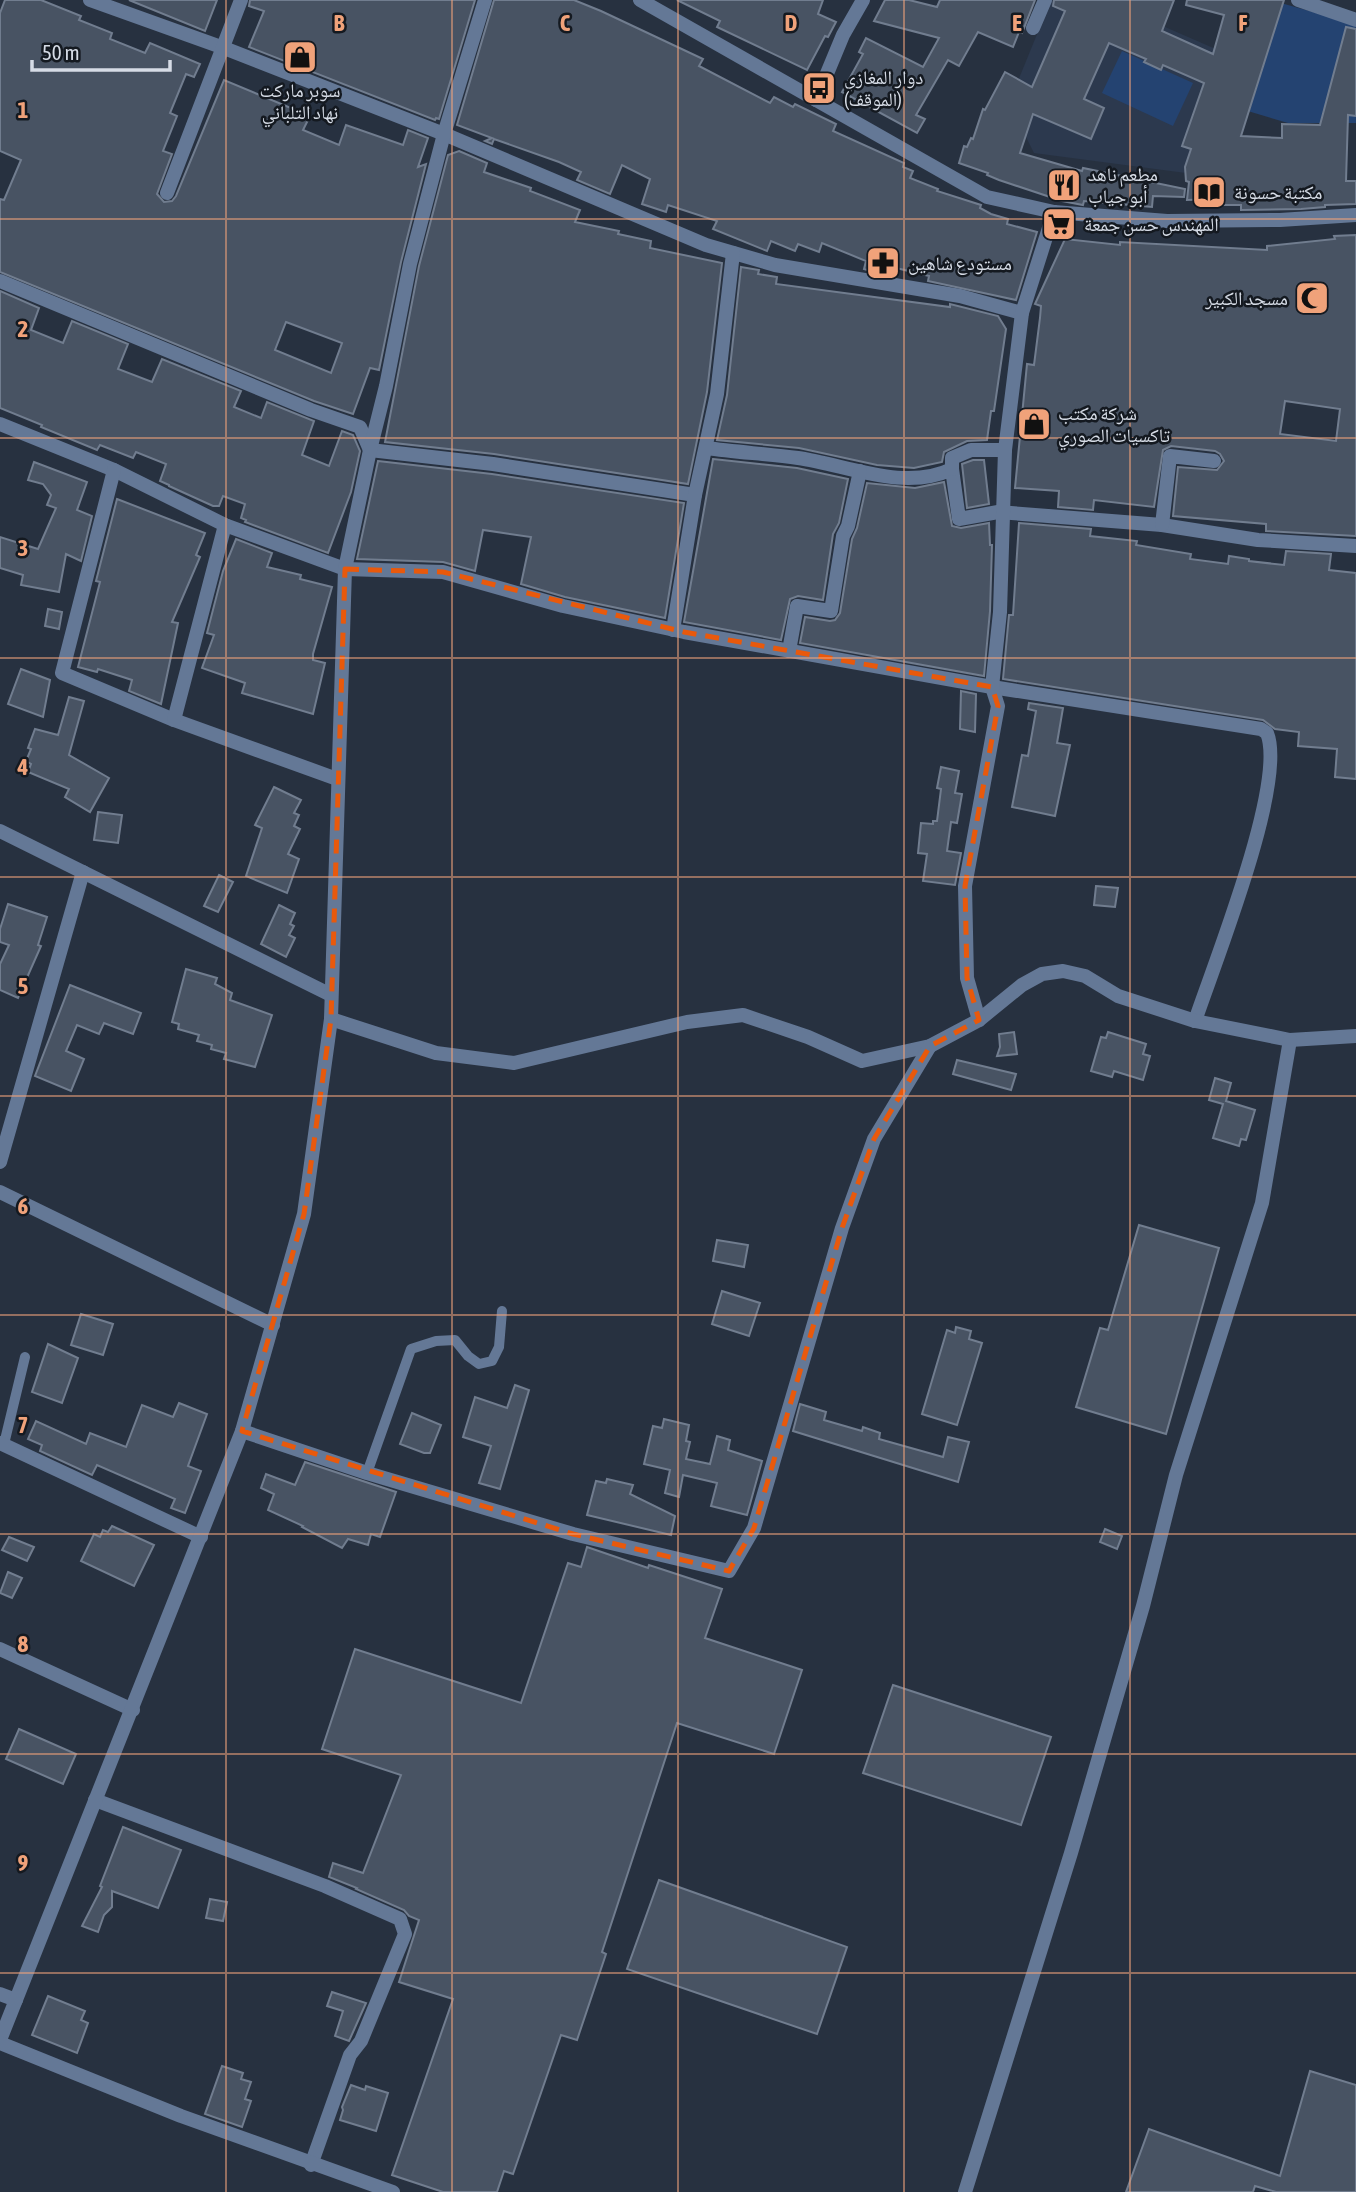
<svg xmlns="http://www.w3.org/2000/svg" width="1356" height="2192" font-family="'Asap Condensed','Noto Naskh Arabic',sans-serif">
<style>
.built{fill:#2c394e}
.green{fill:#244371}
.building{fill:#485363;stroke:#717d8f;stroke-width:2;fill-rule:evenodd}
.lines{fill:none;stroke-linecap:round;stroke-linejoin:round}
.service{stroke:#647896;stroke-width:10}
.minor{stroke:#647896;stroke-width:14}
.tertiary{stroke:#647896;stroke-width:14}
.marked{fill:none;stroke:#e8590c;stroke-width:5;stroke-dasharray:14 9;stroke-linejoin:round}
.grid{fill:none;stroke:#f0a27a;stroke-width:2;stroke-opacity:0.55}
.labels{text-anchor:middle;stroke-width:5;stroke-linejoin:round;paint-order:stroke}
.poi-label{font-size:19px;fill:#d6dce6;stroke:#141920;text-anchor:start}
.grid-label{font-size:23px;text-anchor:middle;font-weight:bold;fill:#f0a27a;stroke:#141920;stroke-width:5;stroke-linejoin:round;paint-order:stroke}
</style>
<rect width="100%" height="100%" fill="#273140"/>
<!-- built -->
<path class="built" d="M1051,0H1103L1234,57L1201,175L1034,153L1009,103Z"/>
<!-- green -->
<g class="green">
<path d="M1270,0L1356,24V123H1288L1221,103Z"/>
<path d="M1122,51L1193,83L1173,126L1102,93Z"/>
</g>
<!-- building -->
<g class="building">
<path d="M5,0H41L81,16L79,20L112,33L110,39L145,53L150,43L200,64L194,77L186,74L170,113L177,116L163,151L172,154L157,194L164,202L172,201L176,196L224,80L310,116L303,130L339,145L346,125L403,145L408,130L428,138L418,167L426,164L401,262L379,370L370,368L353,414L314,401L0,272V199L4,200L21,160L0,151V13ZM286,322L342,343L331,373L275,350Z"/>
<path d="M129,0H217L205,31Z"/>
<path d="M250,0H475L439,119L436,118L435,120L249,47L264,11L249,6Z"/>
<path d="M494,0H574L601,11L703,59L699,66L770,103L774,97L793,107L795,104L836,124L833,131L904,163L903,167L913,171L910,178L938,189L937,191L981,205L980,208L991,214L1008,219L1007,224L1037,232L1016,300L928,281L929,276L892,267L889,274L871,271L864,269L866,261L822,243L819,252L798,244L795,251L771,241L767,251L713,229L717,221L668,205L666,212L642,204L650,179L622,165L610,194L577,180L581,172L559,162L494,139L492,144L485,141L492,138L457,125Z"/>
<path d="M677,0H823L818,14L836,22L828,37L825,36L807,70L717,27L720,21Z"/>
<path d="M885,0H909L937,7L940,0H1035L1022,33L1019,32L1013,47L978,32L959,66L948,60L916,115L925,119L917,133L842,92L863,54L859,52L866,38L923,67L939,38L874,21Z"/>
<path d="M1054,0H1174L1162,31L1213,54L1224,15L1186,5L1187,0H1284L1241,136L1282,138V124L1320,125L1346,27L1356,29V116L1348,115L1346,181H1356V204L1325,205V207L1301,209L1241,210V205H1213V199L1187,200L1189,182L1186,181L1185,167L1191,149L1182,146L1204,83L1163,65L1161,70L1144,62L1146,59L1109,43L1084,99L1104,108L1091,139L1033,114L1020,153L1082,171L1083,168L1185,189L1184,197L1153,196L1152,207L1084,201L1083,205L1062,201L999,180L987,175L988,173L959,163L964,146L967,147L971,138L973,139L983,109L985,110L1005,72L1032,87L1065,11L1053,6Z"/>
<path d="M459,151L487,163L484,172L531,188L530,191L580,210L575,222L619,231L618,234L651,241L650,248L722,263L707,392L688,484L494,454L385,442L419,266L448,155Z"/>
<path d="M1356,235V536L1266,531V524L1173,516L1178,467L1217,470L1224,461L1220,454L1215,451L1171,446L1163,450L1154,507L1094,500L1093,510L1058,507L1059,491L1015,488L1027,364L1034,365L1040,318L1041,306L1035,304L1065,239L1120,245V242L1267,250V246L1335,239L1334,236ZM1285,401L1340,409L1336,441L1280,434Z"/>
<path d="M741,267L759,270L758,274L777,277L776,284L950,307V304L998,316L1006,329L994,411H991L987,440L967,441L944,452L942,462L914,468L877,465L799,448L717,440L727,395Z"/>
<path d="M0,291L39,308L31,330L63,343L72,321L128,344L118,369L152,382L162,359L241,391L234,407L261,418L267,402L314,421L302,455L329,466L342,431L353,435L360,451L351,492L328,553L245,522L246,520L241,518L245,504L223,496L219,506H213L169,486V485L160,481L166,464L136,452L133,458L100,445L97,450L41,427L42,425L0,408Z"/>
<path d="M713,459L797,468L848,479L839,523L833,534L823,600L798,596L790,599L781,640L684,622Z"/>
<path d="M973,460H984L989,504L967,508L962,464Z"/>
<path d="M378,461L492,474L684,503L665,618L565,597L521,584L531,537L483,530L475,571L443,562L357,559Z"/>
<path d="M34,462L87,482L77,510L92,516L81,561L66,554L59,592L21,585L23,575L0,568V537L38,549L56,508L47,505L51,495L43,484L28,480Z"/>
<path d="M944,482L952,526L961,528L989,523L990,545H992L990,611L984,676L800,643L805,617L830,621L835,620L840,613L852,539L857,528L867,483L915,488Z"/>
<path d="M117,499L205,533L196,555L200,557L172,622L178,623L161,704L129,691L132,680L98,669L97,672L78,667L100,582L96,581Z"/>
<path d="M1019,523L1091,529L1090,536L1137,541L1136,545L1191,554L1190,559L1228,564L1229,556L1249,559V561L1284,565L1286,551L1331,554L1329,570L1356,573V779L1335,777L1337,749L1298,746L1299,732L1275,729L1263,720L1003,679L1009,615H1013Z"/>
<path d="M236,539L272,553L267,567L301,575L300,579L332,587L313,654V660L325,663L313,714L242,693L245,683L202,668L214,635L207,633L223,571Z"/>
<path d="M48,609L62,612L59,629L45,626Z"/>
<path d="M21,669L50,680L43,717L8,704Z"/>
<path d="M961,691L976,694L975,732L960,729Z"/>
<path d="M69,697L84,701L69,755L109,778L90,812L65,797L69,789L28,772L31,764L26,761L31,749L28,748L35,729L58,735Z"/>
<path d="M1029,703L1063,708L1057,743L1070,745L1055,816L1012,807L1022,755L1028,756L1036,711L1028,709Z"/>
<path d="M941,767L959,771L955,793L962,794L957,823L951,822L947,851L961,853L955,885L923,881L927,854L918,853L921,823L933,824V821H937L941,789L937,788Z"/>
<path d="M274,787L301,800L294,813L299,815L294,826L300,829L288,854L299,859L287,893L246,876L262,828L255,825Z"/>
<path d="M98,812L122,815L118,843L94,840Z"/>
<path d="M219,875L233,882L218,912L204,906Z"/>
<path d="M1096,886L1118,888L1115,907L1094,905Z"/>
<path d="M8,904L47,917L38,945L41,946L18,998L0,990V964L9,945L0,942V929Z"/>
<path d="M279,905L295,913L290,924L294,926L289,935L295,938L286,957L261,944Z"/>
<path d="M186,969L217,978L215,984L232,993L230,1000L272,1015L255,1067L224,1059L226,1053L211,1049L212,1045L197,1041L199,1035L178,1029L179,1024L172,1022Z"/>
<path d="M70,985L141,1013L133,1034L104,1023L99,1034L77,1025L66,1051L84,1059L71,1091L35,1076Z"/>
<path d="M1014,1032L1017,1054L997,1056L1000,1047L999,1034Z"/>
<path d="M1108,1032L1146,1044L1143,1054L1150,1056L1143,1080L1114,1071L1112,1077L1091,1071L1101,1037L1106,1038Z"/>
<path d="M957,1060L1016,1074L1011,1090L953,1074Z"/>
<path d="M1215,1078L1231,1083L1226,1101L1255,1110L1246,1140L1241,1139L1239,1146L1213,1138L1223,1104L1209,1100Z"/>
<path d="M1139,1225L1219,1248L1166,1434L1076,1407L1100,1328L1108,1330Z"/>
<path d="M717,1240L748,1245L744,1267L713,1261Z"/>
<path d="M722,1291L760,1303L749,1336L712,1324Z"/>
<path d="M81,1314L113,1324L103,1355L71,1345Z"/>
<path d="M956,1327L971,1331L969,1339L982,1343L957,1425L922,1414L947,1330L955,1333Z"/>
<path d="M48,1344L78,1358L62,1403L32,1392Z"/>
<path d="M515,1385L529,1390L500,1489L479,1483L491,1446L463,1437L475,1397L507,1408Z"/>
<path d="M179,1403L207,1414L188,1466L201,1471L185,1513L171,1508L175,1499L97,1465L92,1475L40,1451L42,1445L28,1439L36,1421L86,1444L90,1433L126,1447L142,1405L173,1417Z"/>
<path d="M800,1404L826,1412L824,1420L862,1431L863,1427L880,1433L879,1439L943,1457L948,1437L969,1442L958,1482L793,1431Z"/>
<path d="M412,1413L441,1425L430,1453H424L400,1444Z"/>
<path d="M664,1419L689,1425L686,1441L690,1442L686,1459L710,1464L717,1436L730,1440L728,1450L762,1461L747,1515L711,1506L717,1483L683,1475L679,1497L665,1493L670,1470L644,1464L653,1426L662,1428Z"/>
<path d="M305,1462L396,1492L380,1537L371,1534L368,1545L348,1539L342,1548L302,1527L303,1526L268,1510L274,1494L261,1488L266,1474L295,1485Z"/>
<path d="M607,1479L633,1485L630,1494L675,1516L671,1535L587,1515L596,1481L606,1483Z"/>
<path d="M112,1526L154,1545L134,1586L81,1561L94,1534L100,1537L103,1530L108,1532Z"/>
<path d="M1105,1529L1122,1536L1117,1549L1100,1542Z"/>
<path d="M9,1537L34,1547L27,1561L2,1550Z"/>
<path d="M587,1547L648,1568L649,1565L722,1589L705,1638L802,1670L774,1754L677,1723L602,1952L606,1954L577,2040L561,2035L513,2174L504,2171L497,2192H443L392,2175L453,1999L399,1982L419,1920L409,1916L404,1910L356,1889L357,1888L329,1877L333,1863L363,1873L401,1775L322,1749L355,1649L521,1703L568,1563L581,1567Z"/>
<path d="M8,1572L22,1578L12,1598L0,1593Z"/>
<path d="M893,1685L1051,1737L1021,1825L863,1773Z"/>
<path d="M19,1729L76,1754L63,1784L6,1759Z"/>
<path d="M123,1827L181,1850L158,1908L112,1891V1907L104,1915L98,1932L82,1926L102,1887L100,1886Z"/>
<path d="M659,1880L847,1947L817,2034L627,1969Z"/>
<path d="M210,1899L227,1902L223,1921L206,1918Z"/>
<path d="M332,1992L366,2003L349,2041L335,2036L343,2011L327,2006Z"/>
<path d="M48,1996L85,2011L81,2020L88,2023L77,2053L32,2035Z"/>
<path d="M222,2066L243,2073L241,2079L251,2082L245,2099L251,2101L242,2127L205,2114Z"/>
<path d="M1310,2071L1356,2085V2192H1276L1255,2186L1253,2192H1126L1149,2129L1280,2176Z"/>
<path d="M351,2085L365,2090L366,2086L388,2093L376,2131L340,2120L343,2110L342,2107Z"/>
</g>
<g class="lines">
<!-- service -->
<g class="service">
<path d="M4,1444L25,1357"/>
<path d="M367,1473L411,1349L436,1341L455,1340L468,1356L479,1364L492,1361L499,1347L502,1311"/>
</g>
<!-- minor -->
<g class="minor">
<path d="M90,0L224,48L444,134L706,245L775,265L960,296L1022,313"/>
<path d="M1298,0L1356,20"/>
<path d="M1033,28L1045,0"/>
<path d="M816,100L843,35L863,0"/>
<path d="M167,193L241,0"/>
<path d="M0,281L311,410L360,427L370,450L493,464L695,495"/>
<path d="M0,424L114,470L225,525L345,569L443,572L563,606L684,632L992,687L1261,729L1267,733C1287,783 1214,964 1195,1021"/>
<path d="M706,448C736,452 767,454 798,458C847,465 904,492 952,469L959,519L998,512L1162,525L1258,540L1356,546"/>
<path d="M952,469V458L971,450H1005"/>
<path d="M114,470L62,673L174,720L337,779"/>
<path d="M1162,525L1170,456L1214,461"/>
<path d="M673,630L695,495L717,394L733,253"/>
<path d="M789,651L797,606L831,611L843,536L848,526L860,471"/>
<path d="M174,720L225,525"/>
<path d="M0,831L331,995"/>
<path d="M331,1019L436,1053L514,1063L687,1022L743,1015L808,1037L862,1061L930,1046L979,1020L1022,985L1042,974L1063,971L1085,976L1118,996L1195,1021L1290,1040L1356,1036"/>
<path d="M979,1020L967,978L965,886L998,706L992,687L1000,612L1005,450L1022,313L1054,212"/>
<path d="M0,1162L83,872"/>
<path d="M0,1192L273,1325"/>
<path d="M242,1431L367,1473L573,1534L729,1571L754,1528L842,1228L874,1139L930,1046"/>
<path d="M0,1443L201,1537"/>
<path d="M0,1649L133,1710"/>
<path d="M95,1800L325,1886L400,1919L405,1934L361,2041L350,2055L311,2165"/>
<path d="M0,1994L16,2000"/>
<path d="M0,2040L242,1431L304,1214L331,1019L345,569L370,450L386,386L410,264L444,134L485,0"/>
<path d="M0,2043L181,2116L393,2192"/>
<path d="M965,2192L1071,1853L1143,1606L1176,1475L1262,1203L1290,1040"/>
</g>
<!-- tertiary -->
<path class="tertiary" d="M640,0L987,197L1054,212L1167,221L1280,220L1356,215"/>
</g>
<!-- marked area -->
<path class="marked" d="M345,569L443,572L684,632L992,687L998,706L965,886L967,978L979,1020L930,1046L874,1139L842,1228L754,1528L729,1571L573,1534L242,1431L304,1214L331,1019Z"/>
<!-- grid -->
<path class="grid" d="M226,0V2192M452,0V2192M678,0V2192M904,0V2192M1130,0V2192M0,219H1356M0,438H1356M0,658H1356M0,877H1356M0,1096H1356M0,1315H1356M0,1534H1356M0,1754H1356M0,1973H1356"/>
<!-- icons -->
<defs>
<g id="shop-square" transform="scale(1.75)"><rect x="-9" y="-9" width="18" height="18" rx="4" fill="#f0a27a" stroke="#141920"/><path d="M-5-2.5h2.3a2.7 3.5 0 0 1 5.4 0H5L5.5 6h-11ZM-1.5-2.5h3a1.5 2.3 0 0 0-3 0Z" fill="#111"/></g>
<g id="bus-square" transform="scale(1.75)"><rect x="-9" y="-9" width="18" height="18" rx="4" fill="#f0a27a" stroke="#141920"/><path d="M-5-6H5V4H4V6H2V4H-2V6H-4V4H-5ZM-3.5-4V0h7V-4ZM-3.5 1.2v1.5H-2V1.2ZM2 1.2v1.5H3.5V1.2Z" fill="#111"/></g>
<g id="restaurant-square" transform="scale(1.75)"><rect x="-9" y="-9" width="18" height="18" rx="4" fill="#f0a27a" stroke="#141920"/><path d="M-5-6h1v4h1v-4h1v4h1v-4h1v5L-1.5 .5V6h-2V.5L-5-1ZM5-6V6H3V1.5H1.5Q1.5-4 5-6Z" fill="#111"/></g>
<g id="library-square" transform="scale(1.75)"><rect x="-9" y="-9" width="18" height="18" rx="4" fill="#f0a27a" stroke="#141920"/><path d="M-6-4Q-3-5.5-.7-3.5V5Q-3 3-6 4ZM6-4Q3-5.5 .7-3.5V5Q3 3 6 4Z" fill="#111"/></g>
<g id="supermarket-square" transform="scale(1.75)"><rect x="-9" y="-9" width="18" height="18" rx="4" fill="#f0a27a" stroke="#141920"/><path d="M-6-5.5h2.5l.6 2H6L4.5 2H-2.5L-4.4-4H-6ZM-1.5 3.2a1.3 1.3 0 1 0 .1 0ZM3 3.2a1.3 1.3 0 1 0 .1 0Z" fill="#111"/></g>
<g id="pharmacy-square" transform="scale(1.75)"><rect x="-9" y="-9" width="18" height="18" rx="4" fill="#f0a27a" stroke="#141920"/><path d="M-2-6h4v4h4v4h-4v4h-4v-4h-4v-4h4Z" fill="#111"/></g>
<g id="mosque-square" transform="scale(1.75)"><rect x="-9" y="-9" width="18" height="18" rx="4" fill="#f0a27a" stroke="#141920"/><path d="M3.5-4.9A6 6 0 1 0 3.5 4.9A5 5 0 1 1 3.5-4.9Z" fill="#111"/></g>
</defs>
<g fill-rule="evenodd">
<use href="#shop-square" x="300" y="57"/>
<use href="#bus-square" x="819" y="88"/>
<use href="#restaurant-square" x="1064" y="185"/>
<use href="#library-square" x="1209" y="192"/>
<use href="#supermarket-square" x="1059" y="224"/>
<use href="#pharmacy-square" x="883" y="263"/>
<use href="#mosque-square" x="1312" y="298"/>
<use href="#shop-square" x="1034" y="424"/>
</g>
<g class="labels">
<!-- poi labels -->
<g class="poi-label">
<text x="844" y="84">دوار المغازي<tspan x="844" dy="22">(الموقف)</tspan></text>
<text x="300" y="97" text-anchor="middle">سوبر ماركت<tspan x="300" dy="22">نهاد التلباني</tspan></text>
<text x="1088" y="181">مطعم ناهد<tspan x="1088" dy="22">أبو جياب</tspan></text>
<text x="1234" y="199">مكتبة حسونة</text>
<text x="1084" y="231">المهندس حسن جمعة</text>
<text x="908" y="270">مستودع شاهين</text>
<text x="1288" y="305" text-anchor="end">مسجد الكبير</text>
<text x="1058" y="420">شركة مكتب<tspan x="1058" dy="22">تاكسيات الصوري</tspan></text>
</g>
</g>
<g class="grid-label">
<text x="339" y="31">B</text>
<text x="565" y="31">C</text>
<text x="791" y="31">D</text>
<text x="1017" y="31">E</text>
<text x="1243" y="31">F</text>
<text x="23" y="118">1</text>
<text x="23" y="337">2</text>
<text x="23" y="556">3</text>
<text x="23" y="775">4</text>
<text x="23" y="994">5</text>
<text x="23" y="1214">6</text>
<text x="23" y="1433">7</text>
<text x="23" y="1652">8</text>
<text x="23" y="1871">9</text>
</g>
<!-- scale -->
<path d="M32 60v10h138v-10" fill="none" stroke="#d6dce6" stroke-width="3.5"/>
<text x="42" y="60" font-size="21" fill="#d6dce6" stroke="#141920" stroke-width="5" paint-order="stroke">50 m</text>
</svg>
